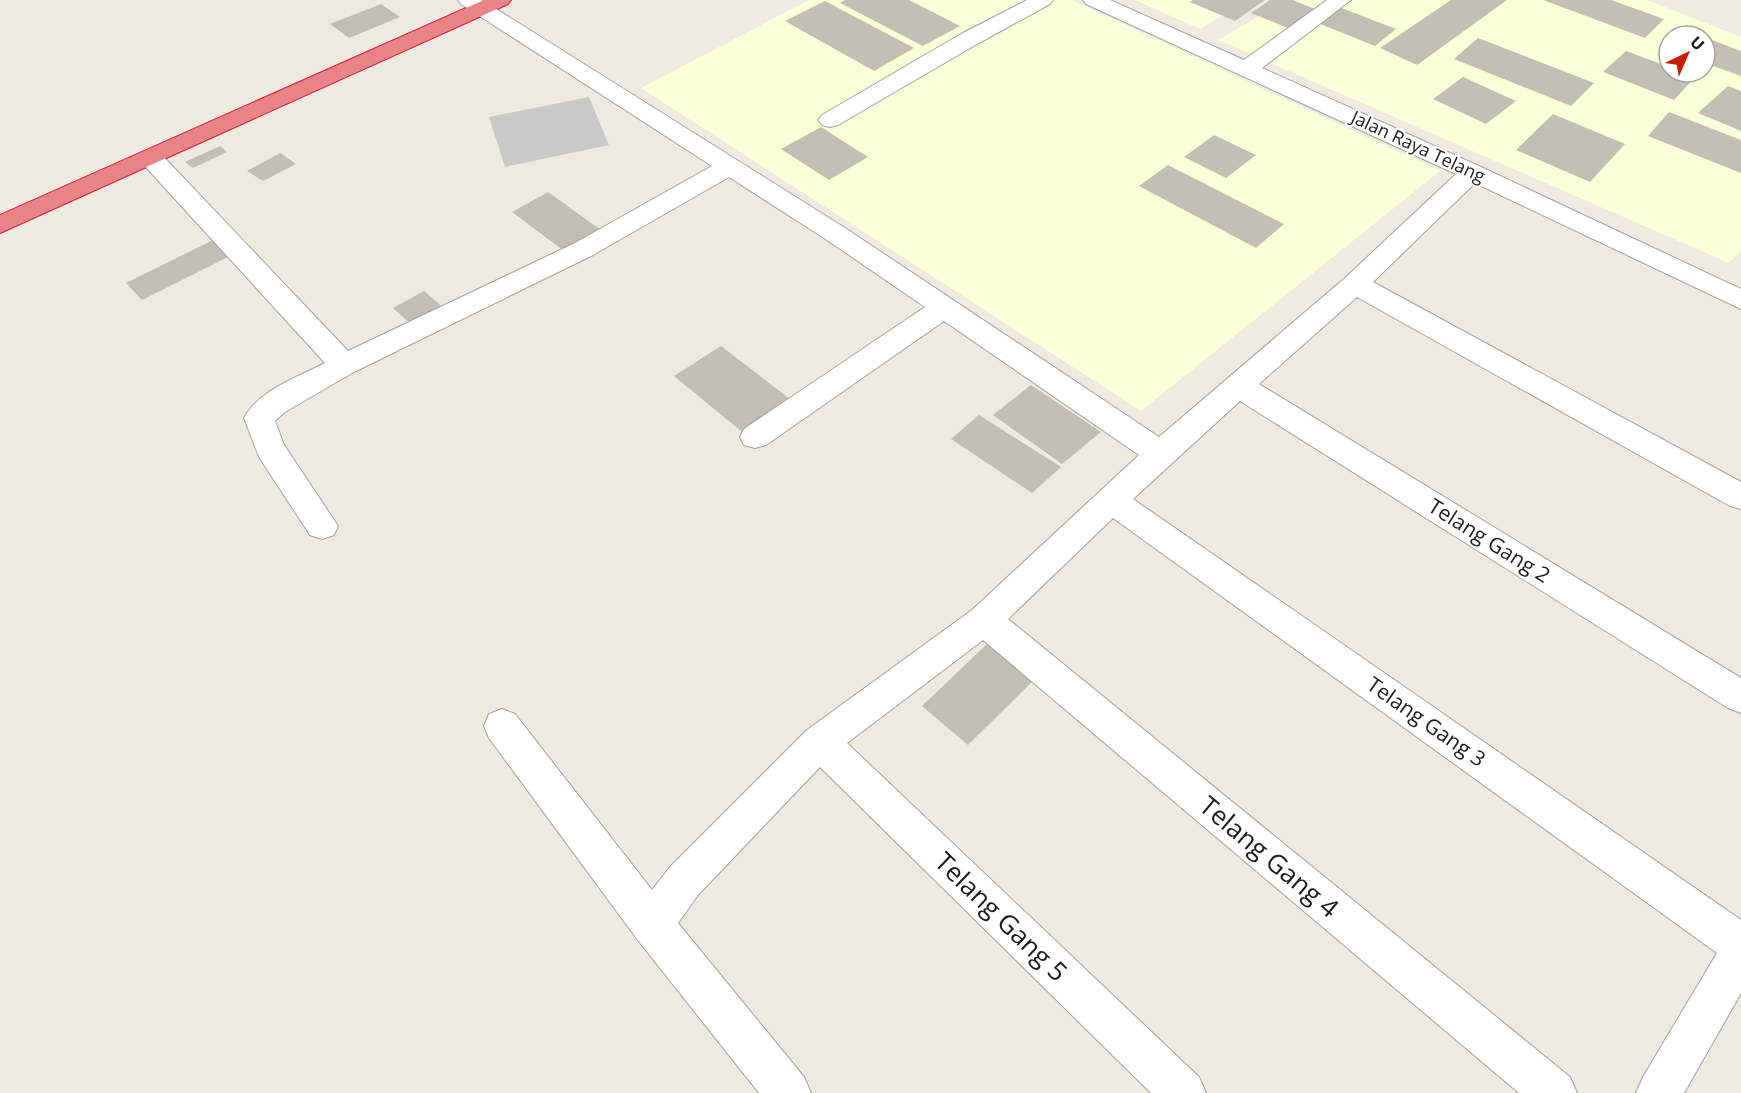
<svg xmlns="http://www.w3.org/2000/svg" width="1741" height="1093" font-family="'Open Sans',sans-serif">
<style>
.education{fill:#f9ffd6;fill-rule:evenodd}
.religious{fill:#c9c9c9}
.building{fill:#c4bdb3}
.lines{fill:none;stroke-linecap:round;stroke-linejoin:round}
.minor-casing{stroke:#a2a2a2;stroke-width:2}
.highway-casing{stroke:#da1d41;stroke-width:2}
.minor{fill:#fff;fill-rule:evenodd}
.highway{fill:#e88386;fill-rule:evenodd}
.labels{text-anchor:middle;stroke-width:4.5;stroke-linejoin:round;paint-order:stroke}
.far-street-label{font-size:18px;fill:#1b1b1b;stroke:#fff}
.street-label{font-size:21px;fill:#1b1b1b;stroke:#fff}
.near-street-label{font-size:26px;fill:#1b1b1b;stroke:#fff}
</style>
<rect width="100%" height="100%" fill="#edeadf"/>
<!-- education -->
<g class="education">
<path d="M809,0H1072L1440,171L1141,411L641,88Z"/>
<path d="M1135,0H1248L1200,29Z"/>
<path d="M1287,0H1647L1741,37V250L1729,263L1218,40ZM1669,36H1705V72H1669Z"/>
</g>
<!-- religious -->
<path class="religious" d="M589,97L609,145L505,167L489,117Z"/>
<!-- building -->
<g class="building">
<path d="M845,0H909L960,26L923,46L840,3Z"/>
<path d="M1193,0H1265L1235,21L1190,2Z"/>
<path d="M1270,0H1293L1317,10L1290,29L1251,13Z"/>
<path d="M1451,0H1507L1417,65L1380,48Z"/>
<path d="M1543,0H1611L1664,19L1645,38Z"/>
<path d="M825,1L914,48L874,71L785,21Z"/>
<path d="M381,4L400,17L349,38L330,24Z"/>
<path d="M1339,7L1396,29L1375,46L1318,23Z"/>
<path d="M1478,38L1594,83L1571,106L1454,59Z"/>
<path d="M1712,40L1741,51V76L1705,63V48Z"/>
<path d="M1626,51L1669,67V72H1682L1695,77L1674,100L1603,72Z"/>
<path d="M1463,77L1516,101L1486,124L1433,99Z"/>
<path d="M1728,86L1741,91V131L1698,113Z"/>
<path d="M1669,112L1741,140V173L1648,136Z"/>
<path d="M1553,114L1625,144L1590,182L1516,150Z"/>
<path d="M821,127L868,157L829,180L781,149Z"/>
<path d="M1214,135L1256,155L1226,178L1184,157Z"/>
<path d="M220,146L227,152L193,168L185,162Z"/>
<path d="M280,153L296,164L263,181L247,171Z"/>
<path d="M1168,165L1284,224L1256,248L1139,186Z"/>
<path d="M548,192L601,230L564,251L512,212Z"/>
<path d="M213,240L230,256L142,300L126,283Z"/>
<path d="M424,291L445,309L414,327L393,308Z"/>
<path d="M721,346L795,403L747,436L674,376Z"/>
<path d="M1031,385L1101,432L1062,464L993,415Z"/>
<path d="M979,415L1061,467L1032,493L951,439Z"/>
<path d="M987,644L1033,681L968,745L922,706Z"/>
</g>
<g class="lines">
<!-- minor casing -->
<g class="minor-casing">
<g id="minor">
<path d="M458,0H482L845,228L1159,437L1345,278L1456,174L1086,4L1083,0H1110L1244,60L1327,0H1351L1262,68L1481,167L1741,289V309L1475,183L1373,282L1741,482V509L1730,506L1357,297L1259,384L1741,678V713L1728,708L1240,401L1133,499L1741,920V993L1684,1093H1636L1643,1077L1717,953L1113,518L1008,619L1570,1077L1577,1093H1519L983,640L847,743L1199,1077L1206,1093H1151L820,767L698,895L678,923L804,1077L811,1093H759L637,939L489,738L484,726L489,714L502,709L515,714L652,890L670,867L807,730L972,610L1139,455L944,321L766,445L755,448L744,445L740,437L744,429L925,307L827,240L729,177L593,255L354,372L285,412L275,421L284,445L338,526L334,535L322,539L310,535L259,457L244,418C259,390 298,377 325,363L142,163L139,158L142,153L151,151L160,153L348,351L575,243L712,166L461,4Z"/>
<path d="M1027,0H1053L1050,4L977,44L838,125L830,127L822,125L818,120L822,115L961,34Z"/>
</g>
</g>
<!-- highway casing -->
<g class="highway-casing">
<path id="highway" d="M484,0H511L508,4L0,233V215Z"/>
</g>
<!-- minor -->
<use href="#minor" class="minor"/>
<!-- highway -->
<use href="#highway" class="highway"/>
</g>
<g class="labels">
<!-- far-street labels -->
<g class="far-street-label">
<text transform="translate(1418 147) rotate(25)" y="6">Jalan Raya Telang</text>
</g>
<!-- street labels -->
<g class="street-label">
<text transform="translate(1489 541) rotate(32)" y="7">Telang Gang 2</text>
<text transform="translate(1426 722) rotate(35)" y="7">Telang Gang 3</text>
</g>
<!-- near-street labels -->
<g class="near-street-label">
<text transform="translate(1269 857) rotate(40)" y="9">Telang Gang 4</text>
<text transform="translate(1001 917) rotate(44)" y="9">Telang Gang 5</text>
</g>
</g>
<!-- north arrow -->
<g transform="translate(1687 54) rotate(44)"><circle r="28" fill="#ffffff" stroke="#a4a4a4" stroke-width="1.5"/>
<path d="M0-4.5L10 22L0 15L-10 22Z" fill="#c51f00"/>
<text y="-9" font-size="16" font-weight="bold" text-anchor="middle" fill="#1b1b1b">U</text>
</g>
</svg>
